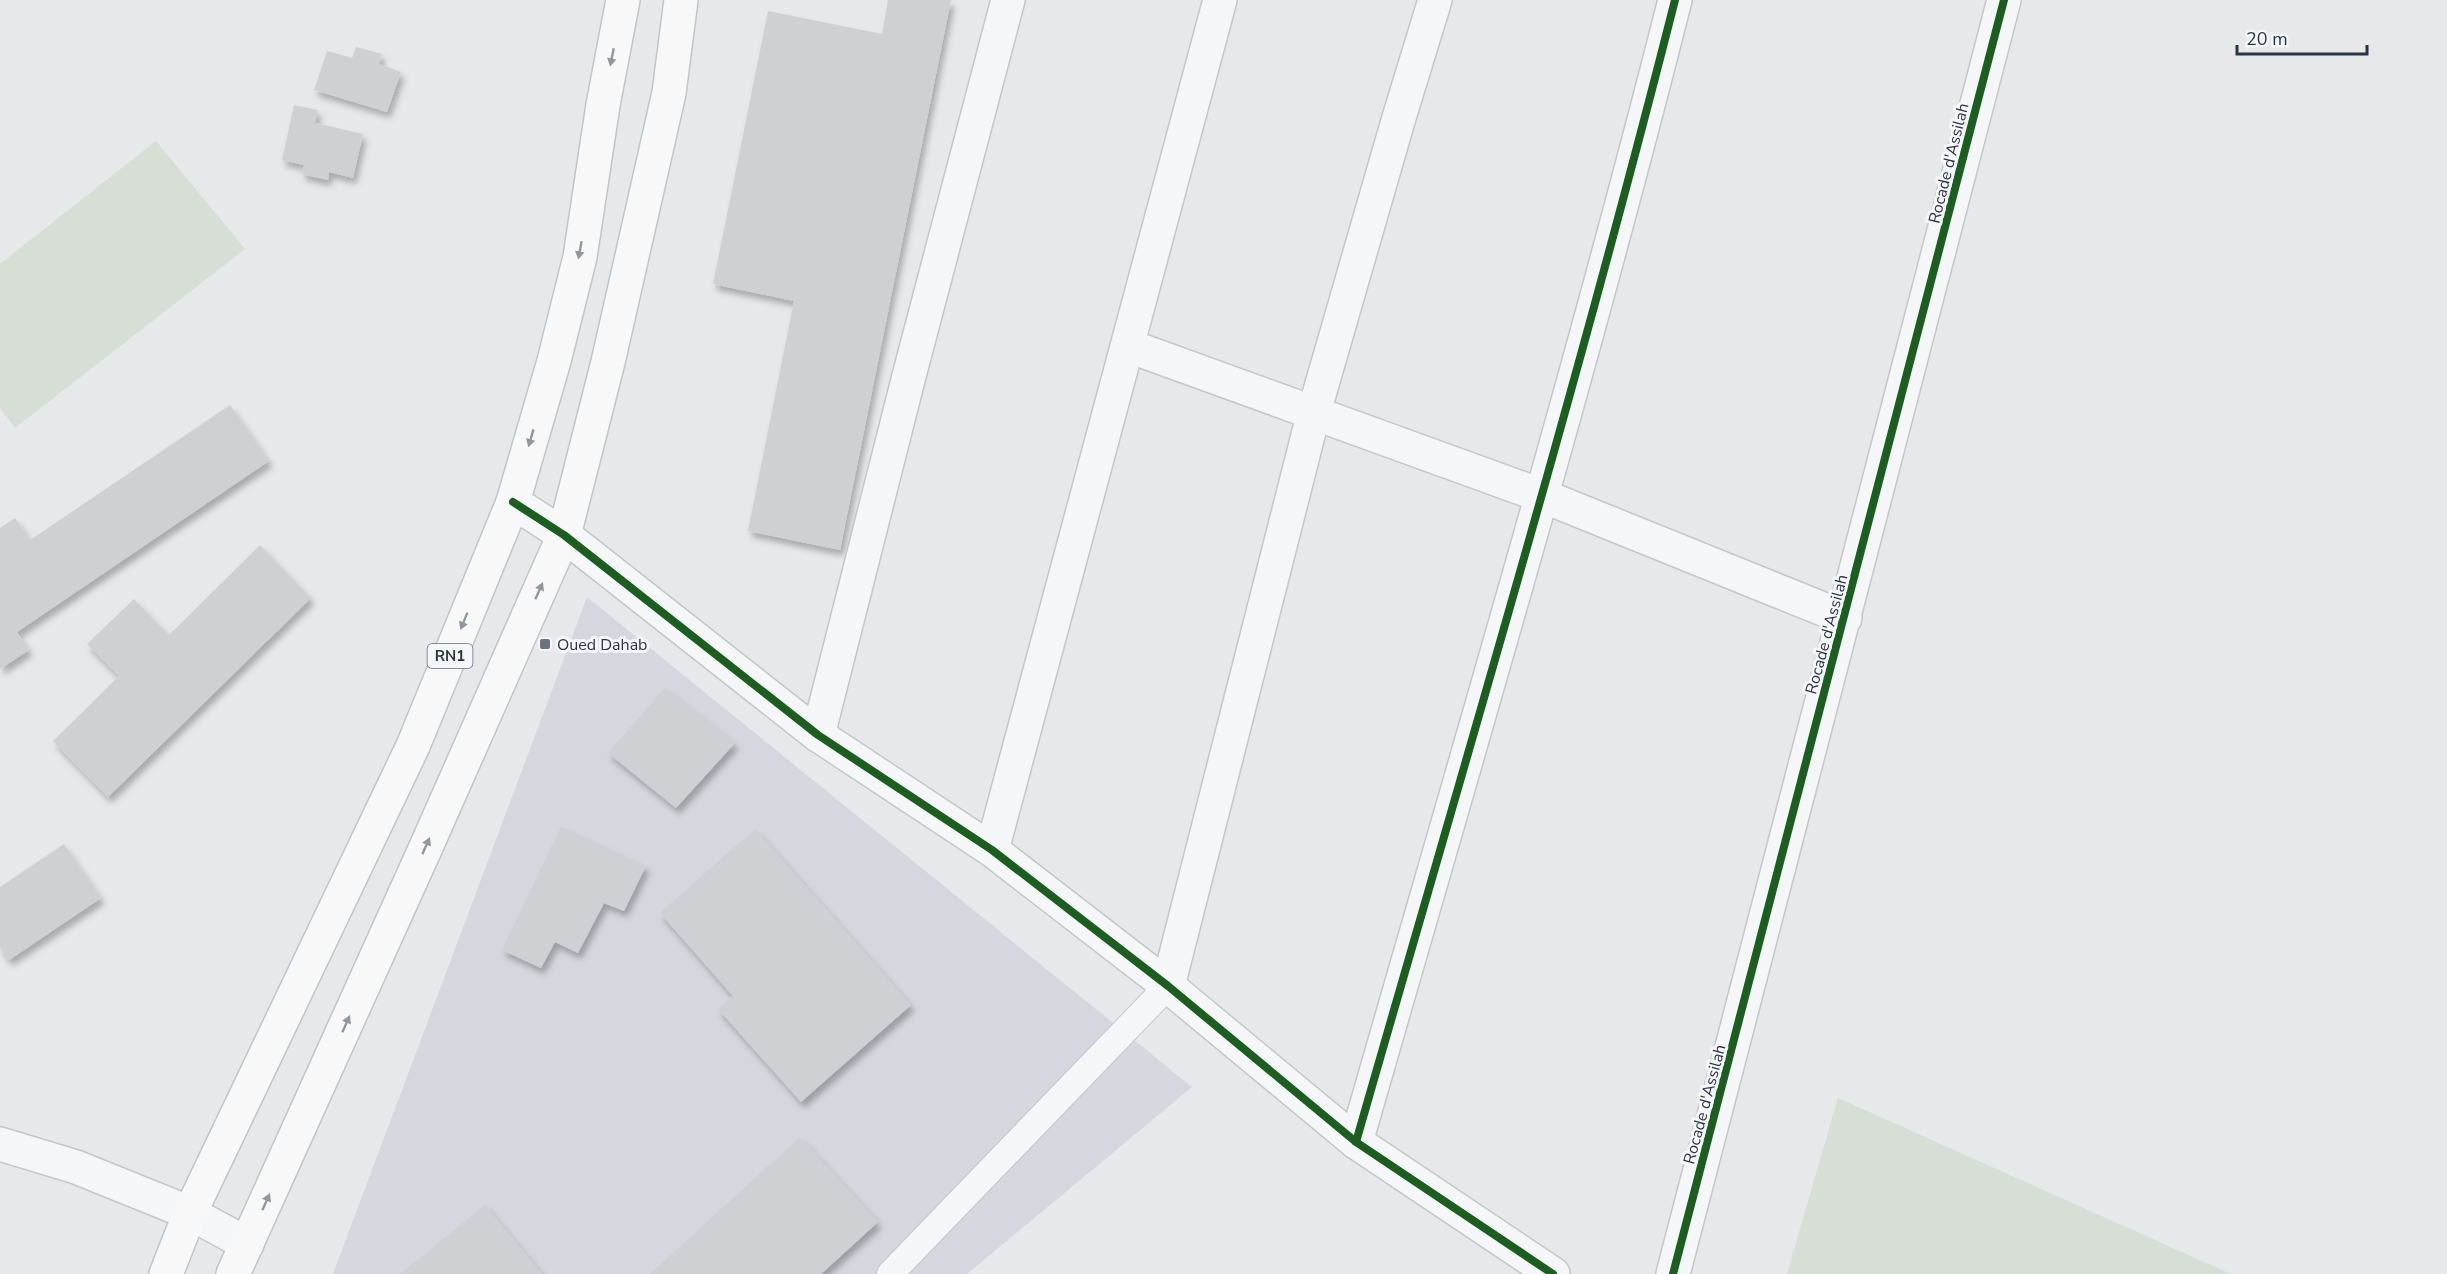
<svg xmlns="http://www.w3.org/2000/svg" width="2447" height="1274" font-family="'Nunito Sans',sans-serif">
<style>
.built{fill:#d4d7dd}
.green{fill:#d6ded6}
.building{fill:#ced0d3;filter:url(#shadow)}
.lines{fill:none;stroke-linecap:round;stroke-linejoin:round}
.service-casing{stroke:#c4c6c8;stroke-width:28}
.minor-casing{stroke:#c4c6c8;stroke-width:36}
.tertiary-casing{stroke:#c4c6c8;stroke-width:36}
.primary-casing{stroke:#c2c5c8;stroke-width:36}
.service{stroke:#f5f6f7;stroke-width:26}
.minor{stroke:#f5f6f7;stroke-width:33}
.tertiary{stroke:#f5f6f7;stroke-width:33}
.primary{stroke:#f8f8f8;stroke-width:33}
.cycleway-casing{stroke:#f4f6f9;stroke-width:11}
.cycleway{stroke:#1b5e20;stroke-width:8}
.oneway{fill:#92969e}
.poi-dot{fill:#6c737f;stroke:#f4f6f9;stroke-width:2}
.labels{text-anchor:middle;stroke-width:6;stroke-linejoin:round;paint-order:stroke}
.shield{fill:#f4f6f9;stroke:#676e7b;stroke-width:1.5}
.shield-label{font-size:15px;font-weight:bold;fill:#2b3445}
.street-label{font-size:16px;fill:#2b3445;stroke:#f4f6f9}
.poi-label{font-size:16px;fill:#2b3445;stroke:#f4f6f9;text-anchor:start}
</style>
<defs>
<filter id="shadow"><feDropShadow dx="3.5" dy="6" stdDeviation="3" flood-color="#0004"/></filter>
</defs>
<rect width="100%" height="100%" fill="#e6e8ea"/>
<!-- built -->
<path class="built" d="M587,597L1192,1087L967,1274H333Z"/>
<!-- green -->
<g class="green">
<path d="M156,141L245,249L15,428L0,408V264Z"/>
<path d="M1838,1098L2231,1274H1787Z"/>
</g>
<!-- building -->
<g class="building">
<path d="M888,0H951L840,550L748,531L794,301L713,284L768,11L882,34Z"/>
<path d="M356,47L382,54L379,64L401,72L387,112L314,90L327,51L352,58Z"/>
<path d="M294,105L318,110L315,123L363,134L353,178L329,172L328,180L301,174L304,165L282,160Z"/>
<path d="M230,405L269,461L17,632L29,650L0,669V528L15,518L30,540Z"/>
<path d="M260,545L311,598L108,797L53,741L119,676L87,644L134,599L169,635Z"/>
<path d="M665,688L735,743L676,808L608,753Z"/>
<path d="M561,827L646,866L624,911L604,903L578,953L555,942L541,968L502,950Z"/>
<path d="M755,829L911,1005L801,1102L718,1009L733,996L660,913Z"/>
<path d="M64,844L101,898L9,960L0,947V887Z"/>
<path d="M800,1137L878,1222L821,1274H650Z"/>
<path d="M485,1205L542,1274H400Z"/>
</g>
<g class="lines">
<!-- service casing -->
<g class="service-casing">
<path id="service" d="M890,1274L1168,986"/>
</g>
<!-- minor casing -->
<g class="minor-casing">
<g id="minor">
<path d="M1129,346L1543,496L1845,618"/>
<path d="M513,502L564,535L818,735L992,850L1168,986L1356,1142L1553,1274"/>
<path d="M818,735L909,376L1008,0"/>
<path d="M992,850L1220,0"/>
<path d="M1168,986L1314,412L1398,121L1435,0"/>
<path d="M1356,1142C1465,762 1578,383 1675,0"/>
<path d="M0,1144L76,1167L190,1213L247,1244"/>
</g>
</g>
<!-- tertiary casing -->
<g class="tertiary-casing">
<path id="tertiary" d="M1673,1274L2004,0"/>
</g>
<!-- primary casing -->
<g class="primary-casing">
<g id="primary">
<path d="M166,1274L190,1213L413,746L513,502L554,361L580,257L603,105L623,0"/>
<path d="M233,1274L426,847L564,535L608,362L669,93L681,0"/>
</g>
</g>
<!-- service -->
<use href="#service" class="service"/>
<!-- minor -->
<use href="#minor" class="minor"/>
<!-- tertiary -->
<use href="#tertiary" class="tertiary"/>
<!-- primary -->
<use href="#primary" class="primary"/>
<!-- cycleway casing -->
<g class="cycleway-casing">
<g id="cycleway">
<path d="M513,502L564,535L818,735L992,850L1168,986L1356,1142L1553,1274"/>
<path d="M1356,1142C1465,762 1578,383 1675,0"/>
<path d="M1673,1274L2004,0"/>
</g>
</g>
<!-- cycleway -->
<use href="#cycleway" class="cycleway"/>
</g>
<!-- one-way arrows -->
<defs><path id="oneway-solid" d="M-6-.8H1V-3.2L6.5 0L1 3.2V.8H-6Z" transform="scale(1.5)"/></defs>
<g class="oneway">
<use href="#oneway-solid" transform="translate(612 57) rotate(101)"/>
<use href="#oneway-solid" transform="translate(580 250) rotate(100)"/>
<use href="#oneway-solid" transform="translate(531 438) rotate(106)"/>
<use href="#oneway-solid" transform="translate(539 591) rotate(-66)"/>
<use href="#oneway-solid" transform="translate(464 621) rotate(112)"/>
<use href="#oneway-solid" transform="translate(426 846) rotate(-66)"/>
<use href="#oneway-solid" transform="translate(346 1024) rotate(-66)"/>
<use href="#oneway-solid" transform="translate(266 1202) rotate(-66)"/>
</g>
<!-- markers -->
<rect class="poi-dot" x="539" y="638" width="12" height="12" rx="3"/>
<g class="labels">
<!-- shield labels -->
<rect class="shield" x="427.5" y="644" width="45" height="24" rx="4.5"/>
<g class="shield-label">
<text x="450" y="661">RN1</text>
</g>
<!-- street labels -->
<g class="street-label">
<text transform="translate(1948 163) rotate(-76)" y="6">Rocade d'Assilah</text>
<text transform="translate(1826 634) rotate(-75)" y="6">Rocade d'Assilah</text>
<text transform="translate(1704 1104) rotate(-75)" y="6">Rocade d'Assilah</text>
</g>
<!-- poi labels -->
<g class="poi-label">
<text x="557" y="650">Oued Dahab</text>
</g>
</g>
<!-- scale -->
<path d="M2237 45v9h130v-9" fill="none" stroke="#2b3445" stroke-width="3"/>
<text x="2246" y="45" font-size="18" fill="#2b3445" stroke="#f4f6f9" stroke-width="4.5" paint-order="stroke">20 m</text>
</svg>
